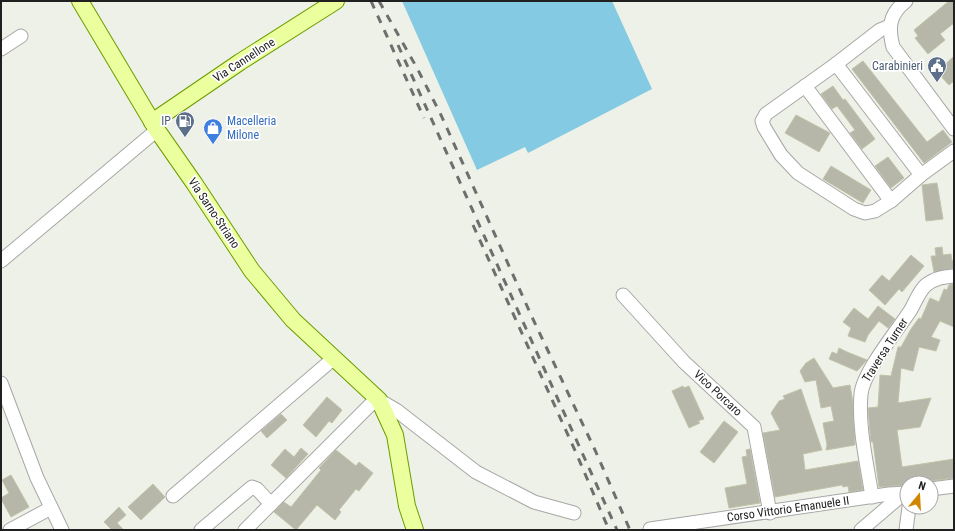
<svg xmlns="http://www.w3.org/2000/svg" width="955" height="531" font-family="'Roboto Condensed',sans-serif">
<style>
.pitch{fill:#83cae2}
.building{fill:#b6b7a9;stroke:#c1c3a8}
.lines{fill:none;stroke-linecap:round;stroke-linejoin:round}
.minor-casing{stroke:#a7a7a7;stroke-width:15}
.major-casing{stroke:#6c9d00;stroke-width:18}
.minor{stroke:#fff;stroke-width:13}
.major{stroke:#ebff9e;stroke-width:16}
.rail{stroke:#6e6e6e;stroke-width:3;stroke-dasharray:8 8;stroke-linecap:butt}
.labels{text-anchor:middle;stroke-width:3.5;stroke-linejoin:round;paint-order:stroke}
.street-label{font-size:12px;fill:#202020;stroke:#fff}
.service-label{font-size:12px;fill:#4e5e75;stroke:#fff;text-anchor:end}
.shop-label{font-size:12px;fill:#366cbe;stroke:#fff;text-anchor:start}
</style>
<rect width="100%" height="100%" fill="#eef1e7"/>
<!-- pitch -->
<path class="pitch" d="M402,1H612L652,89L528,153L525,147L477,170Z"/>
<!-- building -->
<g class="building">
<path d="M949,1H954V23L940,34L945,40L928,54L915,38L918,36L914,30Z"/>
<path d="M954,56V81L949,85L937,72Z"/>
<path d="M863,61L927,142L943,130L952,142L924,163L852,69Z"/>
<path d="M833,86L843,100L845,99L875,139L862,149L850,133L855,130L837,106L832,109L821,94Z"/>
<path d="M796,115L830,133L819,152L785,133Z"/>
<path d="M888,157L904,178L891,188L875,166Z"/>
<path d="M831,166L871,190L863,203L823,179Z"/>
<path d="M937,183L943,219L926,221L922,185Z"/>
<path d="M942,247L943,255L951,254L952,261H954V268L934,272L931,256H936L935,248Z"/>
<path d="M911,255L924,266L902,292L899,289L885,305L869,290L882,275L889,281Z"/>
<path d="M954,284V327L940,321L931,337L940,340L936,351L919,347L913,371L901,368L898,403L931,398L920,427L897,430L902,467L954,459V478L930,481L926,483H907V485L879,487L873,442H871L870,432L868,408L878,407L880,375L891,376L898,347H901L911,329L919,318L921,319L930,298L939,302L944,289L947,290L949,285Z"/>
<path d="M878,306L895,319L888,328L879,321L868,335L865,342L848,336L851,328L843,322L854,308L868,319Z"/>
<path d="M839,348L847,352L867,360L857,371L829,359L832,352L837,354Z"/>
<path d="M814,358L833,388L850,385L853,403L855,445L826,450L827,445L823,423L834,421L831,406L821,408L816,380L805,382L800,371L806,363Z"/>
<path d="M683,386L684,388L689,386L704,419L698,421L700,423L689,428L672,391Z"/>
<path d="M801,389L822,450L803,454L805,470L858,461L863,490L849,492L848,486L843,487L842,485L775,497L763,433L780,430L771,413L779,401L785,399L783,396Z"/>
<path d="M327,397L342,410L332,423L329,421L316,437L303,425Z"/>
<path d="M281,414L287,420L267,438L261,431Z"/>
<path d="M724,421L738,432L714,463L700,452Z"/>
<path d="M301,448L308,454L286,478L271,465L285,449L294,457Z"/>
<path d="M750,449L760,503L729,508L725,488L747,484L742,457L747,456L746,450Z"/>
<path d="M336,450L356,466L359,462L373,473L359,491L356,489L339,510L341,512L335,520L317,505L296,530L274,512L284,502L291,507L321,470L319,468Z"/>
<path d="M11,475L29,507L11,517L1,499V498L9,493L2,480Z"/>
<path d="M153,484L165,497L141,520L128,507Z"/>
<path d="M119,507L126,515L117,523L124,530H112L104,522Z"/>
</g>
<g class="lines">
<!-- minor casing -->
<g class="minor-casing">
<g id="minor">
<path d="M906,1C889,14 888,28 893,47L954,129"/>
<path d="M890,26L880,30L836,64L766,114L762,121L764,127L781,155L798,173L854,209L865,213L875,211L891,201L921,175L954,151"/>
<path d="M1,49L21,36"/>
<path d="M836,64L921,175"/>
<path d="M805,86L891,201"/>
<path d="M1,261L157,130"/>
<path d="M623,295L684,362L754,427L770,513"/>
<path d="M1,383L37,478L62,530"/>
<path d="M931,489L954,486"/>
<path d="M173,496L334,358"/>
<path d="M872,497C867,463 858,428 861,394C863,372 897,331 910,311C915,303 919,291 926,285C935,278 943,277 954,276"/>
<path d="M10,530L51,508"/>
<path d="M201,530L252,487L257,489L271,504"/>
<path d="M245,530L370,405L379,400L396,410L476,472L534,502L574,513"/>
<path d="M650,530V529L889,494L907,493"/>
<path d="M861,530L903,494"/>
<path d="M906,530L909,507"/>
</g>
</g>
<!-- major casing -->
<g class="major-casing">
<g id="major">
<path d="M80,1L157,130L194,183L252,271L293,320L379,400L395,435L407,506L415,530"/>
<path d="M152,122L240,62L336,1"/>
</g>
</g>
<!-- minor -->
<use href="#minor" class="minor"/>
<!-- major -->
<use href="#major" class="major"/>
<!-- rail -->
<g class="rail">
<path d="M371,1L424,118"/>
<path d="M379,1L417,68L441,115L532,317L595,450L630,530"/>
<path d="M398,45L617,530"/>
<path d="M473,225L577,455L609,530"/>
</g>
</g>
<!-- icons -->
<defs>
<g id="civic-pin" transform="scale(1)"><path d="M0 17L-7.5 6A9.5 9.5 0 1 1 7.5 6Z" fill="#5c6f8a" stroke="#fff"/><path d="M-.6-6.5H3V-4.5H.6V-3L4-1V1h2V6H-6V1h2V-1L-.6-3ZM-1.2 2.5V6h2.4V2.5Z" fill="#fff"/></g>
<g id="fuel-pin" transform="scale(1)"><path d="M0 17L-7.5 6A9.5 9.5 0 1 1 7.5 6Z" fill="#5c6f8a" stroke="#fff"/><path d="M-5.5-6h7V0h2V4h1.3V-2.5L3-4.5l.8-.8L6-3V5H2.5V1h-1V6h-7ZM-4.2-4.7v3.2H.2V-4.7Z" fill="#fff"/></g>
<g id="shop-pin" transform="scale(1)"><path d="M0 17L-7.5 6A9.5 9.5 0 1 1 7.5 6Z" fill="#3f7fe0" stroke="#fff"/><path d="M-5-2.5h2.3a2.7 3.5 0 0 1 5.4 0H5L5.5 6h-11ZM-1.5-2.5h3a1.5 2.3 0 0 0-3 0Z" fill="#fff"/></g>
</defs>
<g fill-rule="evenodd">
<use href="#civic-pin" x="937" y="66"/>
<use href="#fuel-pin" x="185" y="121"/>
<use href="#shop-pin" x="213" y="128"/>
</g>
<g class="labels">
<!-- street labels -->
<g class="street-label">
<text transform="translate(244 60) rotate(-33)" y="4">Via Cannellone</text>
<text transform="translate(214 213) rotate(56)" y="4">Via Sarno-Striano</text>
<text transform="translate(885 350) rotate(-57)" y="4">Traversa Turner</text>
<text transform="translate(718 393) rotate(43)" y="4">Vico Porcaro</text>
<text transform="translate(788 509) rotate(-8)" y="4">Corso Vittorio Emanuele II</text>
</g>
<!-- service labels -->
<g class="service-label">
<text x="923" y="70">Carabinieri</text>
<text x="171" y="125">IP</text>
</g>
<!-- shop labels -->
<g class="shop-label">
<text x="227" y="125">Macelleria<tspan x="227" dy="14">Milone</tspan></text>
</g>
</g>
<!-- border -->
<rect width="955" height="531" fill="none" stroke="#202020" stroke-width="4"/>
<!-- north arrow -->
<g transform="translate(919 495) rotate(18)"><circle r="19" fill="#ffffff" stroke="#a6a6a6"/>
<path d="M0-3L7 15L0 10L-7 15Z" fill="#d18600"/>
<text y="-6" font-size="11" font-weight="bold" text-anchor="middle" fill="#202020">N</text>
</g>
</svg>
